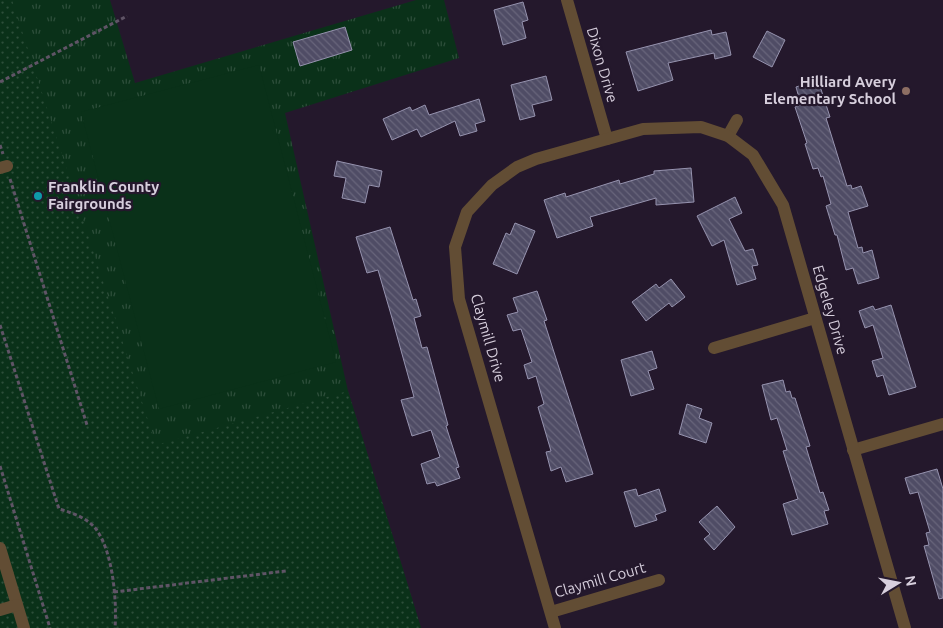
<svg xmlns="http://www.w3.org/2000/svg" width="943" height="628" font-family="Ubuntu,sans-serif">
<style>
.grass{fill:url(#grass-tufts)}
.park{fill:url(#park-dots)}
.garden{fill:#0a3119}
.building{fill:url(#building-back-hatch);stroke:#9693af}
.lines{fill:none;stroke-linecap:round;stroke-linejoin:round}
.path{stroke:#5f5466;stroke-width:3;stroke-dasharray:4 2.5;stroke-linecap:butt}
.minor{stroke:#624d34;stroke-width:12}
.education-dot{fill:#8d6e63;stroke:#24182c;stroke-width:2}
.culture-dot{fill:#0f9aa8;stroke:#24182c;stroke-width:2}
.labels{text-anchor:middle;stroke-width:4.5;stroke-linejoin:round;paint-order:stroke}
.street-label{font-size:15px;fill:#d7cfdd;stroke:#24182c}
.poi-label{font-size:15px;font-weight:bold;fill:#d7cfdd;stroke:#24182c;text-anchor:end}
</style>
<defs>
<pattern id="grass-tufts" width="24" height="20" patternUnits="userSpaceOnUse" patternTransform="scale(1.25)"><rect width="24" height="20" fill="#0a3119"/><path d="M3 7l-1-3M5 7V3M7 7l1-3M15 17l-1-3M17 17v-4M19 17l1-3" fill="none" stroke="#2d4e3a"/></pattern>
<pattern id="park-dots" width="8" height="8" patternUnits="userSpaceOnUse" patternTransform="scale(1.25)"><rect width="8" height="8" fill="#0a3119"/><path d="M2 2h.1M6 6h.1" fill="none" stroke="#2d4e3a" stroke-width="1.8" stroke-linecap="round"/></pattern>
<pattern id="building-back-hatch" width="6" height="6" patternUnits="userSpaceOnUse" patternTransform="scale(1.25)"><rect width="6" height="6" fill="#4f4c65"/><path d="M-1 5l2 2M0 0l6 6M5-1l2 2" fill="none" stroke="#68657b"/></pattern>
</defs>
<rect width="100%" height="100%" fill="#24182c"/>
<!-- grass -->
<path class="grass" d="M0,0H110L135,83L416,0H444L459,58L285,113L348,391L421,628H0Z"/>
<!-- park -->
<path class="park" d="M0,0H12L156,445L348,391L421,628H0Z"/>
<!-- garden -->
<path class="garden" d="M259,65L336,362L159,409L81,112Z"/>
<!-- building -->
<g class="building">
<path d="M523,2L528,20L522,22L526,38L503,45L494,10Z"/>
<path d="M345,27L352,50L300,66L293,42Z"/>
<path d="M711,30L712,35L726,32L731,55L715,59L714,53L668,63L673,80L638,91L626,52Z"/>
<path d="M767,31L785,40L772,67L753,57Z"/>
<path d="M546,76L552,100L532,105L535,116L520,120L511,85Z"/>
<path d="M818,80L830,117L826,118L847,186L851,185L852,189L861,186L868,206L848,212L858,248L862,247L863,253L872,250L879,278L858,284L853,268L846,270L837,235H835L826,206L831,204L823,176L821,177L818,168L813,169L805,144L807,143L795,107L801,105L796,87Z"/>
<path d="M479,99L485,121L475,124L477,131L460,136L455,121L421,137L417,129L392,140L383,119L410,107L412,111L425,105L429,115Z"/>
<path d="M337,161L382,171L379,187L369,185L365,203L342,198L346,178L334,176Z"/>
<path d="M691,168L694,202L656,205V198L590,217L593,226L557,238L544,200L565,193L566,197L619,180L620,184L654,174V171Z"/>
<path d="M735,197L742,213L729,219L745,251L753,249L758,265L752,266L756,279L737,285L724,240L712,246L697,216Z"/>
<path d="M515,223L535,231L517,274L493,264L506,233L510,235Z"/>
<path d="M390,227L413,300L416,299L421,316L414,318L422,348L427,347L448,425L446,426L459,467L456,468L460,478L437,486L435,482L427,484L421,464L440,457L431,430L412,436L401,400L414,397L392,318L378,270L367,273L356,237Z"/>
<path d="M671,279L685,297L672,307L669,303L646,321L632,302L656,284L659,288Z"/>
<path d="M537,291L547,320L544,321L593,474L566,482L561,467L551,471L546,452L551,451L538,407L544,404L536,376L528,379L524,365L532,362L521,329L513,331L507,315L518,312L513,298Z"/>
<path d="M891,305L916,387L889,395L883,375L877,377L872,361L883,358L873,325L865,328L859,311L873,306L875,310Z"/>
<path d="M652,351L657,368L648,371L654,389L631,396L621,360Z"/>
<path d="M783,380L786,392L790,391L792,398H795L810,446L806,447L820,493L823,492L829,510L824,511L828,524L792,535L783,504L798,499L783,451L787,450L777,418L771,420L762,385Z"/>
<path d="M687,404L702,409L699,418L712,423L706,443L679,434Z"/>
<path d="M937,469L943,489V598L939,599L924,546L929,545L926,533L930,532L918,492L910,494L905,478Z"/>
<path d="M636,489L638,496L659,489L666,511L655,515L657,520L635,527L624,492Z"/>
<path d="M717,506L735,527L714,550L704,539L710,534L699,522Z"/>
</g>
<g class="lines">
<!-- path -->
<g class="path">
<path d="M0,82L127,16"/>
<path d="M0,145L3,154"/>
<path d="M10,179L87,425"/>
<path d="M0,325L59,509C73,513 87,518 96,529C113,552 117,601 115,628"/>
<path d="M0,466L50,628"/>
<path d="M114,592L286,571"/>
</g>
<!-- minor -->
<g class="minor">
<path d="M567,0L607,139"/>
<path d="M728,136L737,120"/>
<path d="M0,168L7,166"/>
<path d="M714,348L815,318"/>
<path d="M853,450L943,424"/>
<path d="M0,548L24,628"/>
<path d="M0,610L17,605"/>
<path d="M551,612L659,580"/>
<path d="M555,628L459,299L455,247L467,212L492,185L517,167L536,159L643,129L701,127L728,136L753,155L783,205L905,628"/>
</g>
</g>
<!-- markers -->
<circle class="education-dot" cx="906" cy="91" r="5"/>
<circle class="culture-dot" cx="38" cy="196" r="5"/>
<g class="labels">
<!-- street labels -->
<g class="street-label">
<text transform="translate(602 65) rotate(74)" y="5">Dixon Drive</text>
<text transform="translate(830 310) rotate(74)" y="5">Edgeley Drive</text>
<text transform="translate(488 338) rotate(74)" y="5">Claymill Drive</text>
<text transform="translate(600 580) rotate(-16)" y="5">Claymill Court</text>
</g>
<!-- poi labels -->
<g class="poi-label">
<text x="896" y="87">Hilliard Avery<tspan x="896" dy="17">Elementary School</tspan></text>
<text x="48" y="192" text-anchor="start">Franklin County<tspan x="48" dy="17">Fairgrounds</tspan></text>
</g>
</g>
<!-- north arrow -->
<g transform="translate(898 583) rotate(80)" stroke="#24182c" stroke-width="4" paint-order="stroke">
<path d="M0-4L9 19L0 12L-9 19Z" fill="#d7cfdd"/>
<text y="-8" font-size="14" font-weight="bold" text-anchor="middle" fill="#d7cfdd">N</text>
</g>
</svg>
